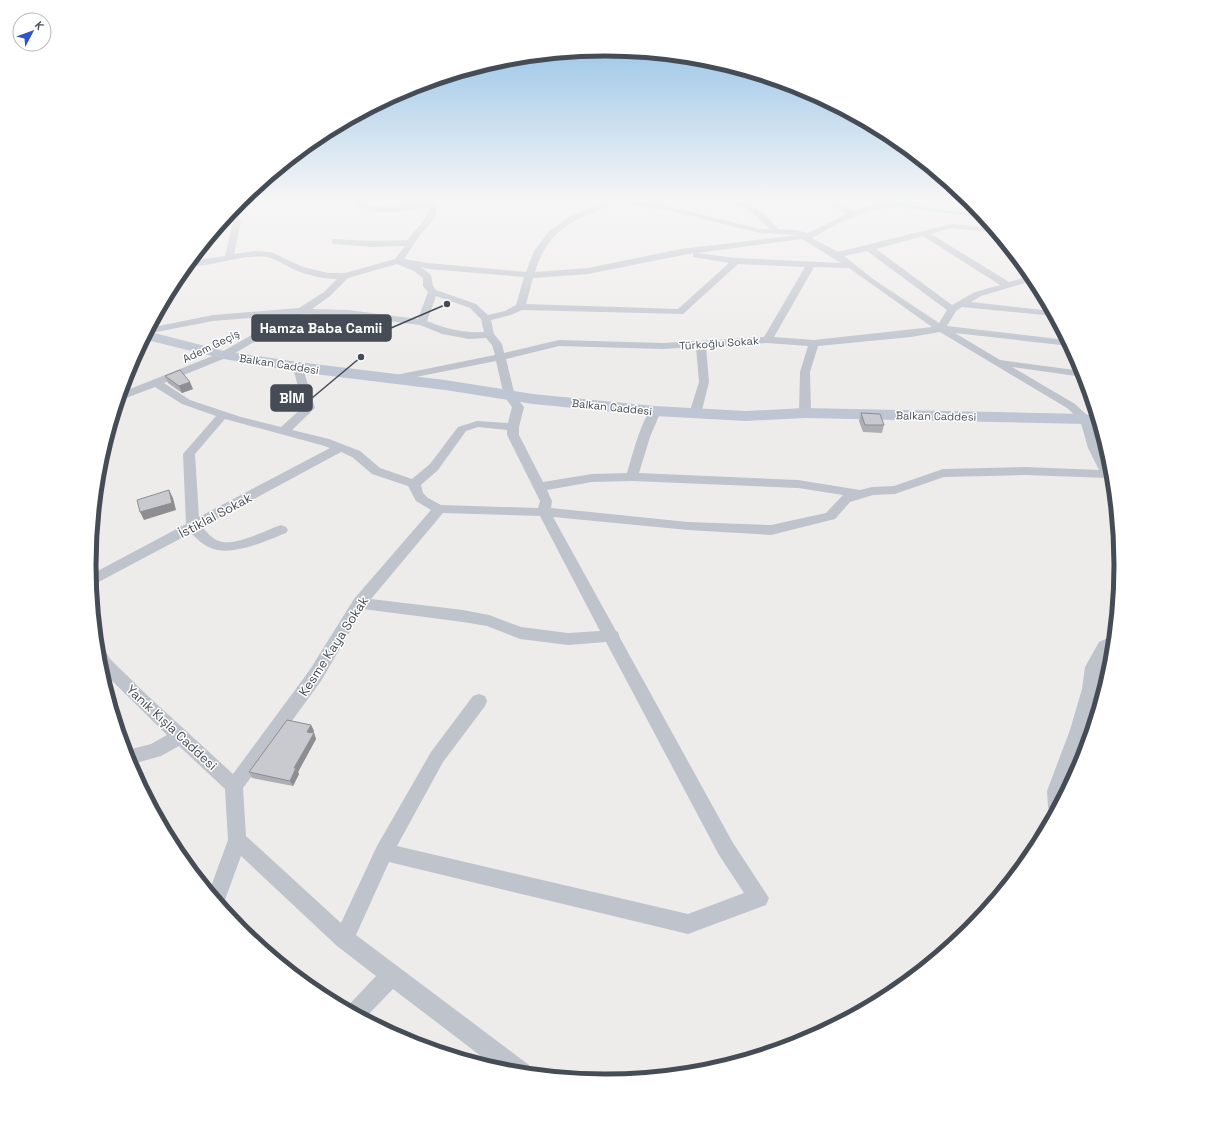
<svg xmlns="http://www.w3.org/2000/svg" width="1209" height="1130" font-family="'Space Grotesk',sans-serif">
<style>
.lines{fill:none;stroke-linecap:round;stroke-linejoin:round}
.stream{stroke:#8ec2e1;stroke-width:3}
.street{fill:#bec3cc;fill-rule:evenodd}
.secondary{fill:#bfc6d3;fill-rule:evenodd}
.wall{fill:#adaeb3}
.shaded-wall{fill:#8d8d92}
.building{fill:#c9cad0;stroke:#8d8d92}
.labels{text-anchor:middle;stroke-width:3;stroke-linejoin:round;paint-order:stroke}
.far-street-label{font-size:11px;fill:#464c56;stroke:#fff}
.street-label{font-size:13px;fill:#464c56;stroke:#fff}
.rim{fill:none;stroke:#464c56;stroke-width:5}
.leader{fill:none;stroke:#464c56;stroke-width:1.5}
.callout-dot{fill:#464c56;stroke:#fff;stroke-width:1.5}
.callout{fill:#464c56;stroke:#464c56;stroke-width:1.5}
.callout-label{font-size:14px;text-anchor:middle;font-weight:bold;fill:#fff}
</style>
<rect width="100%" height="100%" fill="#eeeceb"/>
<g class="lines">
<!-- stream -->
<path class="stream" d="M903,206L983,216"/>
<!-- street -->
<g class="street">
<path d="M349,200H358L371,206L392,207L438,200L435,218L420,235L404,259L428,263L526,272L534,251L549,231L569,217L610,200H634L671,207L760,229H770L754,214L729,200C750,200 765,213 778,229L795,230L808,233L847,214L821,200H831L854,211C878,201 908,200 934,200L930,202L868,211L839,223L812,238L838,252L951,224L992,228L996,233L951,228L931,234L1009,282L1031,276L1035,280L981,296L971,302L1051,311L1054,316L962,307L956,311L947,326L1066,340L1070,346L955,333L1000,360L1082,371L1083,377L1012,367L1075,404L1089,417L1100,448L1111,470L1112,476L1107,478L1025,475L944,477L895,494L873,495L850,502L835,519L771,535L688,530L553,517L616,631L618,632L620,638L733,843L769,898L766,905L688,934L389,862L356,935L529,1065L532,1074L498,1069L393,989L364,1019L345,1009L376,976L337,946L241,856L222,908L209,892L228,840L225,789L179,746L161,756L129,765L124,751L151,744L167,735L99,668L97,643L102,645L110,659L148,696L233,774L309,671L354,599L431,510L416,501L408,486L372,474L352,457L341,452L202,527C207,532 212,539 219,541C234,547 266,530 281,525L286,527L288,530L286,533C266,541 231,557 211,548C203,545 197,539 191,533L91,586L90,575L186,524L183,454L216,416L182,404L155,387L118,401L120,393L220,353L287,315L213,321L146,334L149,328L213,315L299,308L324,292L337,279C324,279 307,275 295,270C286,266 277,259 267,257C239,254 213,268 185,266L190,261L225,256L233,222L229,213L233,208L241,222L234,254L255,251L271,252L303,267L328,273H345L395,259L405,246L372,247L335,244L332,243V239L372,241L408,240C416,227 426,223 429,207C406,210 368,220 349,200ZM619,202L671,211L760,233L797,235L681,249L588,268L535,272C549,225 578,219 619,202ZM923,236L1000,285L975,292L952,305L876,249ZM802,239L841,263L736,258L697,253ZM867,251L947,310L939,323L873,279L844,256ZM693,253V257L729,263L678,309L526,304L533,278L588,274ZM397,264L414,271L423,278V286L428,292L418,319L348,310L312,309L330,296L348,278ZM738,264L805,267L764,337L663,343L559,340L504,353L502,344L494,334L491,320L511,315L522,310L683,314ZM421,267L428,269L524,277L516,305L505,311L488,315L476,304L436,290L433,286L431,275ZM814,267L849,268L932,327L814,340L774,337ZM436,296L470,308L481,319L484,332C463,333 446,329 427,321ZM303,314L348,316L420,325L442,334L469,339L486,338L492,345L495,355L391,376L386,379L391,382L496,361L504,396L512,407L508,423L477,421L458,427L430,464L412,479L380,468L360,451L329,439L292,430L315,408L302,365H294L293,367L303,407L281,427L241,417L190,400L164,383L228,357ZM940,332L1067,408L1080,420L1088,448L1099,470L1025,467L943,469L894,486L872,487L860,490L798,480L639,473L650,437L661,411L655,408C643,410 631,461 627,473L592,474L543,482L519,435V427L524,407L515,396L506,359L559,346L663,349L696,347L699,382L689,414L695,417L701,414L709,382L706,347L767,343L808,346L800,372L799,413L805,416L811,413L810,372L818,346L911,337ZM225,419L321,445L330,448L199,517L195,454ZM478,427L507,430V435L540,501L538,508L441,505L428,498L423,493L421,485L438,470L466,431ZM632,481L798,488L843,495L826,513L771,525L688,522L551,508L552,501L547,490L592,482ZM443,513L540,516L600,631L568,633L521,627L489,615L463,610L371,599ZM363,609L463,622L487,626L520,639L568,645L606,642L719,855L744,893L688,914L397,846L443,762L485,706L487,701L485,696L479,694L473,696L431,752L377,846L341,923L246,836L243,788L321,681Z"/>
<path d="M1114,635L1112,649L1110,650L1101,667L1098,689L1086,730L1065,793L1054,814L1051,813L1048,807L1047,791L1070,730L1082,689L1085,667L1099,642Z"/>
</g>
<!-- secondary -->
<g class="secondary">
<path d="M244,200H261L259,202L232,210L238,202Z"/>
<path d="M147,331L224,351L298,362L445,380L533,394L655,406L746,411L805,408L1085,414L1096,417L1099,427L1085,424L805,418L746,421L655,416L533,404L445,390L298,372L224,359L143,339Z"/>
</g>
</g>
<!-- wall -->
<g class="wall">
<path d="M165,376L193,389L182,393L168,383Z"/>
<path d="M861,413L884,425L882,433L863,432L859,421Z"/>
<path d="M311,725L314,731L313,733H314L316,739L298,772L299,774L293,786L252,778L249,772Z"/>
</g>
<!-- shaded-wall -->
<g class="shaded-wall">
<path d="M190,382L193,389L182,393L179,386Z"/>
<path d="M169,490L173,498L176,510L144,520L140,512Z"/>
<path d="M311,725L314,731L310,738L307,732Z"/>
<path d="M314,733L316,739L298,772L299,774L293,786L290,781L294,768Z"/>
</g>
<!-- building -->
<g class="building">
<path d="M180,370L190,382L179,386L165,376Z"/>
<path d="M861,413L880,414L884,425H865Z"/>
<path d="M169,490L172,503L140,512L137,500Z"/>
<path d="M287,720L311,725L307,732L314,733L294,768H296L290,781L249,772Z"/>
</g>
<!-- sky -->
<linearGradient id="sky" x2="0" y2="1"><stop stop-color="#84bae5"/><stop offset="0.56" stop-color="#f7f6f6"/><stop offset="1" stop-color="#f7f6f6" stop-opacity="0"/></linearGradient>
<rect width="1209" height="358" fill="url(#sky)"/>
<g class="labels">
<!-- far-street labels -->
<g class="far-street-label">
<text transform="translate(719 343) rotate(-4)" y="4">Türkoğlu Sokak</text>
<text transform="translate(211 346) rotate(-26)" y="4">Adem Geçiş</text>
<text transform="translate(279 364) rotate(9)" y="4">Balkan Caddesi</text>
<text transform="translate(612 407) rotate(6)" y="4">Balkan Caddesi</text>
<text transform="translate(936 416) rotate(1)" y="4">Balkan Caddesi</text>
</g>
<!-- street labels -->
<g class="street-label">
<text transform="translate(215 515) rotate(-28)" y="5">İstiklal Sokak</text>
<text transform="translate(333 646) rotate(-57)" y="5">Kesme Kaya Sokak</text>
<text transform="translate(172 727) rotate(43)" y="5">Yanık Kışla Caddesi</text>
</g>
</g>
<!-- crop -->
<path d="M0 0H1209V1130H0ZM96 565a509 509 0 1 1 1018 0a509 509 0 1 1-1018 0Z" fill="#fff" fill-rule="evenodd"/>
<path class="rim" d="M96 565a509 509 0 1 1 1018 0a509 509 0 1 1-1018 0Z"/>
<!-- callouts -->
<path class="leader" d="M447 304L391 328M361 357L312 398"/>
<g class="callout-dot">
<circle cx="447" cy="304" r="4"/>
<circle cx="361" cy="357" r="4"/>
</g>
<g class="callout">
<rect x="252" y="315" width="139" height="26" rx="4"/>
<rect x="271" y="385" width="41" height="26" rx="4"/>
</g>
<g class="callout-label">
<text x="321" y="333">Hamza Baba Camii</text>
<text x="292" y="403">BİM</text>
</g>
<!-- north arrow -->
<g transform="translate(32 32) rotate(49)"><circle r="19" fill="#ffffff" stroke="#b5b7bb"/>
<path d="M0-3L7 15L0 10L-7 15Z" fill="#2c56c7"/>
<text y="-6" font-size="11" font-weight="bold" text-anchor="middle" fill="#464c56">K</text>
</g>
</svg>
